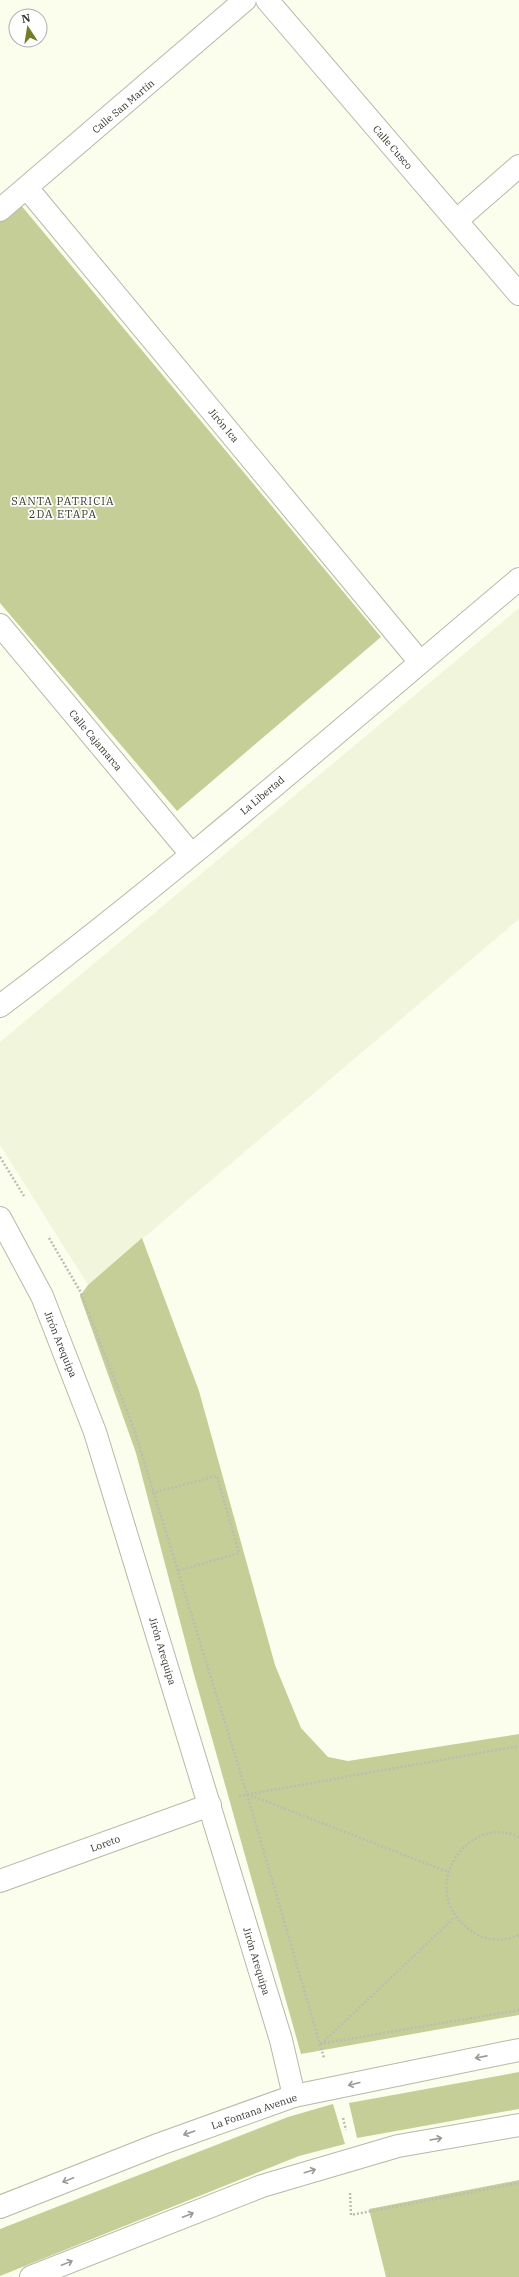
<svg xmlns="http://www.w3.org/2000/svg" width="519" height="2277" font-family="'IBM Plex Serif',serif">
<style>
.built{fill:#f0f5dc}
.green{fill:#c6ce98}
.lines{fill:none;stroke-linecap:round;stroke-linejoin:round}
.street-casing{stroke:#b6b8a8;stroke-width:24}
.secondary-casing{stroke:#b6b8a8;stroke-width:24}
.path{stroke:#bbbdb0;stroke-width:2.5;stroke-dasharray:2 2;stroke-linecap:butt}
.street{stroke:#fff;stroke-width:22}
.secondary{stroke:#fff;stroke-width:22}
.oneway{stroke:#9a9a97}
.labels{text-anchor:middle;stroke-width:3.5;stroke-linejoin:round;paint-order:stroke}
.street-label{font-size:10px;fill:#34352f;stroke:#fff}
.neighbourhood-label{font-size:11px;letter-spacing:1px;fill:#393b2e;stroke:#fff}
</style>
<rect width="100%" height="100%" fill="#fbfeed"/>
<!-- built -->
<path class="built" d="M519,608V919L88,1285L0,1145V1042Z"/>
<!-- green -->
<g class="green">
<path d="M20,204L381,637L177,811L0,603V221Z"/>
<path d="M142,1238L199,1391L275,1665L301,1728L328,1757L348,1761L519,1734V2015L301,2054L193,1671L136,1453L80,1296L88,1285Z"/>
<path d="M519,2072V2109L357,2138L349,2103Z"/>
<path d="M333,2104L345,2144L299,2156L0,2276V2229L288,2117Z"/>
<path d="M519,2180V2277H386L369,2209Z"/>
</g>
<g class="lines">
<!-- street casing -->
<g class="street-casing">
<g id="street">
<path d="M267,0L519,294"/>
<path d="M27,188L420,662"/>
<path d="M0,210L245,0"/>
<path d="M457,220L519,166"/>
<path d="M0,625L191,854"/>
<path d="M0,1006C179,871 348,723 519,579"/>
<path d="M0,1218L42,1296L95,1432L281,2040L294,2096"/>
<path d="M0,1881L210,1805"/>
</g>
</g>
<!-- secondary casing -->
<g class="secondary-casing">
<g id="secondary">
<path d="M0,2207L160,2144L294,2096L519,2050"/>
<path d="M31,2277L262,2186L398,2146L519,2125"/>
</g>
</g>
<!-- path -->
<g class="path">
<path d="M0,1157L24,1196"/>
<path d="M49,1238L80,1291L134,1429L247,1794L324,2058"/>
<path d="M152,1493L217,1476L239,1553L177,1571"/>
<path d="M247,1794L448,1872"/>
<path d="M239,1796L519,1746"/>
<path d="M519,1837C467,1811 409,1896 478,1935C489,1941 507,1941 519,1935"/>
<path d="M320,2044L519,2010"/>
<path d="M321,2044L455,1917"/>
<path d="M343,2118L346,2130"/>
<path d="M350,2193L351,2215L519,2183"/>
</g>
<!-- street -->
<use href="#street" class="street"/>
<!-- secondary -->
<use href="#secondary" class="secondary"/>
</g>
<!-- one-way arrows -->
<defs><path id="oneway-shaft" d="M-6 0H5M1.5-3L5.5 0L1.5 3" fill="none" stroke-width="1.6" stroke-linecap="round" stroke-linejoin="round"/></defs>
<g class="oneway">
<use href="#oneway-shaft" transform="translate(481 2057) rotate(169)"/>
<use href="#oneway-shaft" transform="translate(354 2084) rotate(166)"/>
<use href="#oneway-shaft" transform="translate(189 2133) rotate(161)"/>
<use href="#oneway-shaft" transform="translate(436 2139) rotate(-10)"/>
<use href="#oneway-shaft" transform="translate(310 2171) rotate(-17)"/>
<use href="#oneway-shaft" transform="translate(68 2180) rotate(158)"/>
<use href="#oneway-shaft" transform="translate(188 2215) rotate(-21)"/>
<use href="#oneway-shaft" transform="translate(67 2263) rotate(-22)"/>
</g>
<g class="labels">
<!-- street labels -->
<g class="street-label">
<text transform="translate(123 106) rotate(-40)" y="4">Calle San Martín</text>
<text transform="translate(393 147) rotate(49)" y="4">Calle Cusco</text>
<text transform="translate(224 425) rotate(50)" y="4">Jirón Ica</text>
<text transform="translate(96 740) rotate(50)" y="4">Calle Cajamarca</text>
<text transform="translate(262 795) rotate(-40)" y="4">La Libertad</text>
<text transform="translate(61 1344) rotate(68)" y="4">Jirón Arequipa</text>
<text transform="translate(163 1651) rotate(73)" y="4">Jirón Arequipa</text>
<text transform="translate(105 1843) rotate(-20)" y="4">Loreto</text>
<text transform="translate(257 1961) rotate(73)" y="4">Jirón Arequipa</text>
<text transform="translate(254 2111) rotate(-19)" y="4">La Fontana Avenue</text>
</g>
<!-- neighbourhood labels -->
<g class="neighbourhood-label">
<text x="63" y="505">SANTA PATRICIA<tspan x="63" dy="13">2DA ETAPA</tspan></text>
</g>
</g>
<!-- north arrow -->
<g transform="translate(28 28) rotate(348)"><circle r="19" fill="#ffffff" stroke="#aeaeac"/>
<path d="M0-3L7 15L0 10L-7 15Z" fill="#747c27"/>
<text y="-6" font-size="11" font-weight="bold" text-anchor="middle" fill="#34352f">N</text>
</g>
</svg>
